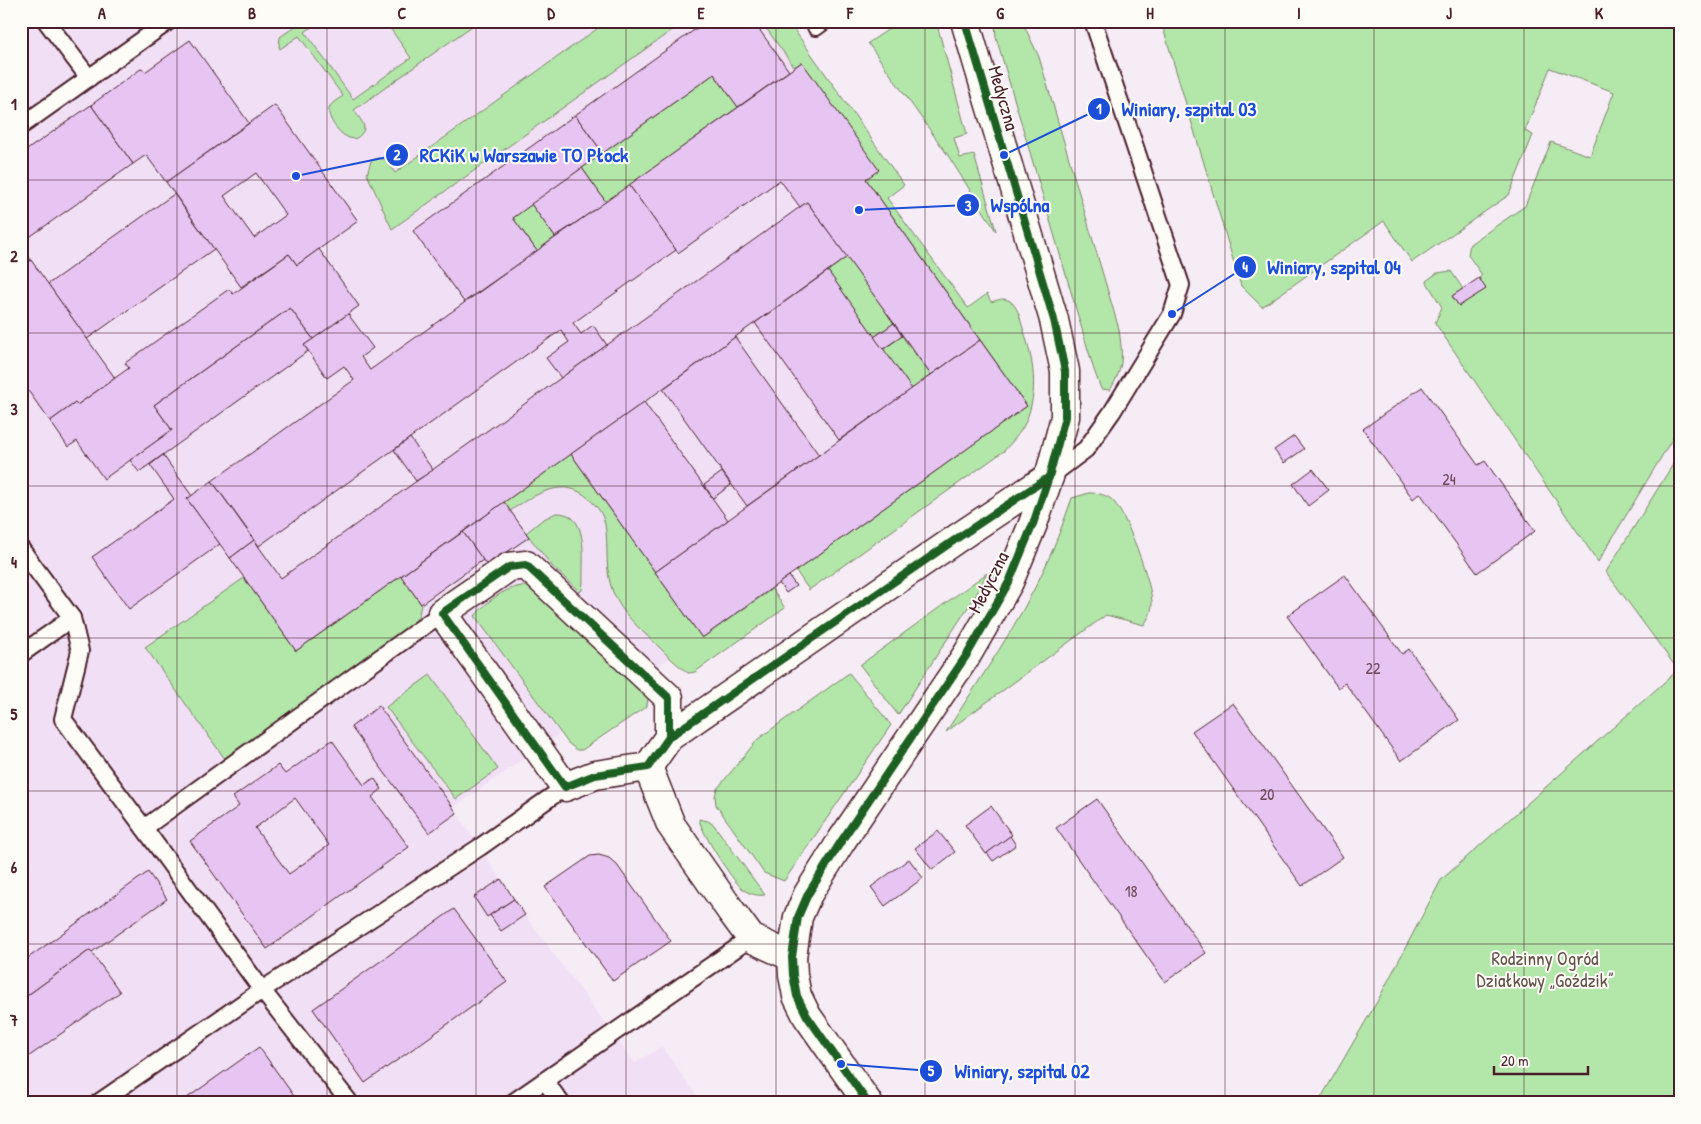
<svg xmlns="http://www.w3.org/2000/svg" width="1701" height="1124" font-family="'Patrick Hand',sans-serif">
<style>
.built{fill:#f1e0f5}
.green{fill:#b2e7a9;stroke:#7e836a}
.building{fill:#e6c5f2;stroke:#4a1f2b;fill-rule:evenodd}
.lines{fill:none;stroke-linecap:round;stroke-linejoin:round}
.lane-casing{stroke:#4a1f2b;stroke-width:20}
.street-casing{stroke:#4a1f2b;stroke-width:31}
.secondary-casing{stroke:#4a1f2b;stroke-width:31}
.lane{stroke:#fdfcf7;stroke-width:16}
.street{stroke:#fdfcf7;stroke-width:28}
.secondary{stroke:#fdfcf7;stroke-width:28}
.cycleway-casing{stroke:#fdfcf7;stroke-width:11}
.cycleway{stroke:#1b5e20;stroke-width:8}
.grid{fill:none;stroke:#4a1f2b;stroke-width:1;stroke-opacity:0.55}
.labels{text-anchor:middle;stroke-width:4;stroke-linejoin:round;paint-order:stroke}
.number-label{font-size:16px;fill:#71485d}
.street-label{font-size:19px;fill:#4a1f2b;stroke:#fdfcf7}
.park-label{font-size:19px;fill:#64514a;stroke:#fdfcf7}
.leader{fill:none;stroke:#1d4ed8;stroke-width:2}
.callout-dot{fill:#1d4ed8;stroke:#fdfcf7;stroke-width:2}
.mark-label{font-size:15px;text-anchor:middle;font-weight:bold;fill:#fff}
.callout-label{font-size:20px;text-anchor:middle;font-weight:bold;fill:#1d4ed8;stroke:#fdfcf7;stroke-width:4;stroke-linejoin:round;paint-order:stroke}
.neatline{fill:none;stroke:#4a1f2b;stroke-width:2}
.grid-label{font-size:16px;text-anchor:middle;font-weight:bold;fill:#4a1f2b}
</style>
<rect width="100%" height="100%" fill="#f6ecf6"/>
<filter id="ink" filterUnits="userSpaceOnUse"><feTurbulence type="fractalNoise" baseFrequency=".02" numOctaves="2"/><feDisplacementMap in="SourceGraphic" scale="10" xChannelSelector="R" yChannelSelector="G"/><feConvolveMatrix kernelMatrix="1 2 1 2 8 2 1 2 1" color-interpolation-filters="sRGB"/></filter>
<g filter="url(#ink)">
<!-- built -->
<path class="built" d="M21,21H788L904,185L882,202L1027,406L789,576L796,586L786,593L778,583L453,808L525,915L635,1063L662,1046L702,1103H21Z"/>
<!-- green -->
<g class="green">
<path d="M303,21H320L305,32L353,99L411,58L385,21H479L354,110C356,114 363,121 364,127C364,130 363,132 361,134C350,150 326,120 329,109C330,103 339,99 343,96L299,36L280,49L279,47L280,37Z"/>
<path d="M608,21H685L392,229L367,174L371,161L378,158L386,160L395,173Z"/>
<path d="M761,21H788L904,185L887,198L968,308L987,294L991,302C998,300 1003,297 1010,301C1017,306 1020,317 1022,325C1032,356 1039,384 1028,416C1024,429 1013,441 1004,451L809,590L796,571L1027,406L866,179L802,62L794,67Z"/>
<path d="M901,21H936L967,134L954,138L960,158L974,155L996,231L947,154L868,43Z"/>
<path d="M997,21H1022L1039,57L1119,329C1122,355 1125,366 1110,390L1101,389L1094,370L996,37L995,24Z"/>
<path d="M1161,21H1680V426L1598,562L1435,323L1442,307L1426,281L1437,273L1451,271L1463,289L1452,296L1459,306L1485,289L1479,278L1482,275L1468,255L1470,244L1525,206L1551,142L1590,156L1614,92L1550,68L1525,131L1533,135L1509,195L1412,262L1384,221L1262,307L1241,286Z"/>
<path d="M714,74L738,107L606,202L582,168Z"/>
<path d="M531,204L555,237L537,251L513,218Z"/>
<path d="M847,257L894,323L874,337L828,271Z"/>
<path d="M902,336L931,375L912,389L883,350Z"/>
<path d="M1680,453V1103H1318L1378,1000L1441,880L1678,670L1606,572Z"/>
<path d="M571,454L702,638L772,589L785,608L695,672L688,673C677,665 667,655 657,645C640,629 622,614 613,592C604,570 609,547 605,524C603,514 597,506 589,499C565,475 533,495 510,511L504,502Z"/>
<path d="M1089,493C1097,493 1104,494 1111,499C1125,509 1153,586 1152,604C1152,611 1148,619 1144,625L1106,615L946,732C980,678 1019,624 1046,565C1056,543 1064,521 1072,498Z"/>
<path d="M556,513C590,512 582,558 583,582L582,590L580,592L552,566L526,533L542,520Z"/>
<path d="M987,573L976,595L898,715L860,665Z"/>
<path d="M401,576L421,604L419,615L414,623L225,759L145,647L244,578L296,651Z"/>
<path d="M521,586L535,587L648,698L647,706L582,750H577L568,743L475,616C486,602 503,589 521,586Z"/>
<path d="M849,673L891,725L784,881L764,873L716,805L715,796L717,789L758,739Z"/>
<path d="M430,675L498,769L456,799L386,707Z"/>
<path d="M699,819L708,821L714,825L765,895C757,896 749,894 743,889C732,881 701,832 699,819Z"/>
</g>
<!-- building -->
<g class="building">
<path d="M707,21H753L789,71L738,107L714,74L603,153L575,115Z"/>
<path d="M190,40L249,123L166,182L146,155L133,164L91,105L142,68L145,72Z"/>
<path d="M802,62L879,170L866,179L980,340L931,375L807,202L800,207L780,180L678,253L629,185Z"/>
<path d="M91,105L133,164L21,243V154Z"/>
<path d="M275,105L358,221L297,265L289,254L241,287L166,182ZM256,173L286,215L254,238L224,196Z"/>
<path d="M575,115L603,153L513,218L537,251L464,302L413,231Z"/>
<path d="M582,168L606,202L555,237L531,204Z"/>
<path d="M629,185L676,250L573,323L581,334L593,325L607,345L561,378L546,358L569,342L561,330L259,546L212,481L354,380L344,366L327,378L304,345L348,314L373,348L361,357L370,370Z"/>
<path d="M174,194L214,249L87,339L48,284Z"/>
<path d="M807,202L847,257L296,651L230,558L254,540L281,578Z"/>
<path d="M21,247L31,260L21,268Z"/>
<path d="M319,249L359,306L313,339L290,308L154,405L172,430L104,479L77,441L68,447L50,421L75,403L77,405L129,368L125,363L229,289L233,294L289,254L297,265Z"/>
<path d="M31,260L115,378L77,405L75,403L50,421L21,381V268Z"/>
<path d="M828,271L912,389L839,440L755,323Z"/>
<path d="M1479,278L1486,289L1459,306L1452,296Z"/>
<path d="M290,308L313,339L304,345L308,351L139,472L130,460L172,430L154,405Z"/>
<path d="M894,323L902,336L883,349L874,337Z"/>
<path d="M735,337L819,455L747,506L663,389Z"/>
<path d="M980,340L1027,406L702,638L655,572Z"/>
<path d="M1422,387L1478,465L1485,461L1535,531L1477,573L1420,493L1413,499L1363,429Z"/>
<path d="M644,402L728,520L655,572L571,454Z"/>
<path d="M1294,436L1304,449L1284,463L1274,450Z"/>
<path d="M410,438L433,470L416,481L394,450Z"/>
<path d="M163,455L192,496L187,499L220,544L129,609L92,557L174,499L150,465Z"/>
<path d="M1313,469L1329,490L1308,506L1293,484Z"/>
<path d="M722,472L731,485L713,498L704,485Z"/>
<path d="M212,481L254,540L230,558L187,499Z"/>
<path d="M504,502L529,537L487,566L463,532Z"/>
<path d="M463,532L483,560L421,604L401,576Z"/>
<path d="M1345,575L1402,654L1409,649L1459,720L1401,761L1345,683L1338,688L1287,616Z"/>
<path d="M789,576L796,586L786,593L779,583Z"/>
<path d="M1233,703L1343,857L1302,886L1192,731Z"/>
<path d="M379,706L457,813L429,833L351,727Z"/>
<path d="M332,740L364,785L374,778L382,789L372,797L409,847L267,949L190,841L239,806L233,797L278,765L285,774ZM295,798L329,845L289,874L255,828Z"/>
<path d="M1097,799L1206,953L1165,982L1056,828Z"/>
<path d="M991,806L1012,835L986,854L965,825Z"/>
<path d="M938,831L955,852L932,870L915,848Z"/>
<path d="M1010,836L1016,845L993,861L987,853Z"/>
<path d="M599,855L609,858L617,865L671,941L613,981L545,887L590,856Z"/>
<path d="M909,859L923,878L885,906L871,887Z"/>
<path d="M148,872L167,899L92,952L90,950L21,1000V963Z"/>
<path d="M501,879L514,899L487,917L474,897Z"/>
<path d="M514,899L525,915L501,931L490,915Z"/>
<path d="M454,909L507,982L365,1083L313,1009Z"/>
<path d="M90,950L120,992L21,1062V1000Z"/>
<path d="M259,1047L299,1103H180Z"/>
</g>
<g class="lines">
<!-- lane casing -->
<g class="lane-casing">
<g id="lane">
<path d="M46,21L89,78"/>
<path d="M816,27L824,21"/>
<path d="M21,126L169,21"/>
<path d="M1049,477L1086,449L1112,412L1172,314L1181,285L1093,21"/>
<path d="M21,549L72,618L80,651L63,719L144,828L262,990L350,1103"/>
<path d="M21,654L72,618"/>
<path d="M144,828L442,613"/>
<path d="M545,1081L561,1103"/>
<path d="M98,1103L262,990L480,847L565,787"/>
<path d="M512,1103L751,938"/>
</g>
</g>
<!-- street casing -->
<g class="street-casing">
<g id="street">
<path d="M669,737V698L526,565L509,567L442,613L565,787L595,775L648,767L669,737L959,537L1049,477"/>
<path d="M648,767L671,825L731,911L751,938L792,957"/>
</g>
</g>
<!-- secondary casing -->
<g class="secondary-casing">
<path id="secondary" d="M868,1103L807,1016L797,996L793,975L792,957L798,917L808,894L842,840L968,653L1009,582L1033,524L1049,477L1065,417V371L1054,320L965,21"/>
</g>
<!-- lane -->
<use href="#lane" class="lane"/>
<!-- street -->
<use href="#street" class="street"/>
<!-- secondary -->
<use href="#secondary" class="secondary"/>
<!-- cycleway casing -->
<g class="cycleway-casing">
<g id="cycleway">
<path d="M669,737V698L526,565L509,567L442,613L565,787L595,775L648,767L669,737L959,537L1049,477"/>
<path d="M868,1103L807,1016L797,996L793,975L792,957L798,917L808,894L842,840L968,653L1009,582L1033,524L1049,477L1065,417V371L1054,320L965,21"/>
</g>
</g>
<!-- cycleway -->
<use href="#cycleway" class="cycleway"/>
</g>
</g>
<!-- grid -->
<path class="grid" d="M177,21V1103M327,21V1103M476,21V1103M626,21V1103M776,21V1103M925,21V1103M1075,21V1103M1225,21V1103M1374,21V1103M1524,21V1103M21,180H1680M21,333H1680M21,486H1680M21,638H1680M21,791H1680M21,944H1680"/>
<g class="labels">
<!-- number labels -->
<g class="number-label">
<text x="1449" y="485">24</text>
<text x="1373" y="674">22</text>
<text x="1267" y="800">20</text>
<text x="1131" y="897">18</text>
</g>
<!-- street labels -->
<g class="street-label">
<text transform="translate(1004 98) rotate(74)" y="7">Medyczna</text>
<text transform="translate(988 582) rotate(-63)" y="7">Medyczna</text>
</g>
<!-- park labels -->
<g class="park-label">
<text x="1545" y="965">Rodzinny Ogród<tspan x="1545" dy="22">Działkowy „Goździk”</tspan></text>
</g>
</g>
<!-- callouts -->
<path class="leader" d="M1004 155L1099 109M296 176L397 155M859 210L968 205M1172 314L1245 267M841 1064L931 1071"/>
<g class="callout-dot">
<circle cx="1004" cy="155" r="5"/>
<circle cx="296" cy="176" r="5"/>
<circle cx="859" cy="210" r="5"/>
<circle cx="1172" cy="314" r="5"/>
<circle cx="841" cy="1064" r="5"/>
<circle cx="1099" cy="109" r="12"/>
<circle cx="397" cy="155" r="12"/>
<circle cx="968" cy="205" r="12"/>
<circle cx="1245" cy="267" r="12"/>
<circle cx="931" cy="1071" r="12"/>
</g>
<g class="mark-label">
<text x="1099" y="114">1</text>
<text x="397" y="160">2</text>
<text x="968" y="211">3</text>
<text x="1245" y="272">4</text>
<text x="931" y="1076">5</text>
</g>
<g class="callout-label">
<text x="1189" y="116">Winiary, szpital 03</text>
<text x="524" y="162">RCKiK w Warszawie TO Płock</text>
<text x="1020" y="212">Wspólna</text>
<text x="1334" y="274">Winiary, szpital 04</text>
<text x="1022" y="1078">Winiary, szpital 02</text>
</g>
<!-- margin -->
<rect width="1701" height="1124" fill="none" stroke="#fdfcf7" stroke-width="55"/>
<!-- scale -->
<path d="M1494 1066v8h94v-8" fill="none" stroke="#4a1f2b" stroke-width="2.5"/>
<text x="1501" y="1066" font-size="15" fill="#4a1f2b" stroke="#fdfcf7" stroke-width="4" paint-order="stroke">20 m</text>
<rect x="28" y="28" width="1646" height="1068" class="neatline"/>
<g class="grid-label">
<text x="102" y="19">A</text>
<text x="252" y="19">B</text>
<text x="402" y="19">C</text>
<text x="551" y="19">D</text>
<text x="701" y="19">E</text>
<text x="850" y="19">F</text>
<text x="1000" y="19">G</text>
<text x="1150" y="19">H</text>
<text x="1299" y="19">I</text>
<text x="1449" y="19">J</text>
<text x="1599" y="19">K</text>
<text x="14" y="110">1</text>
<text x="14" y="262">2</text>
<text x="14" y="415">3</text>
<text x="14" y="568">4</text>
<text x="14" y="720">5</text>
<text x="14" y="873">6</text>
<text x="14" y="1026">7</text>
</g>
</svg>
